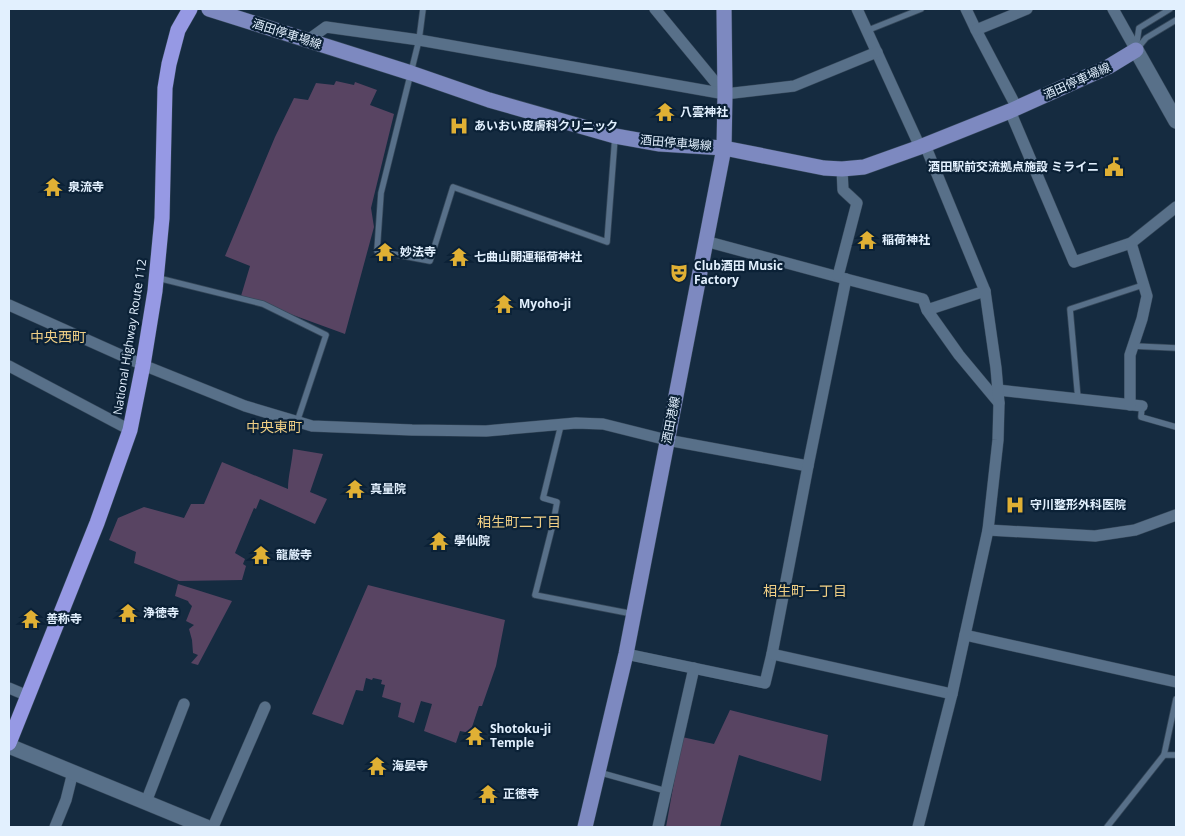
<svg xmlns="http://www.w3.org/2000/svg" width="1185" height="836" font-family="'Open Sans','Noto Sans JP',sans-serif">
<style>
.green{fill:#584462}
.lines{fill:none;stroke-linecap:round;stroke-linejoin:round}
.lane-casing{stroke:#36485a;stroke-width:7}
.street-casing{stroke:#36485a;stroke-width:12}
.secondary-casing{stroke:#36485a;stroke-width:16}
.primary-casing{stroke:#36485a;stroke-width:16}
.highway-casing{stroke:#36485a;stroke-width:16}
.lane{stroke:#587089;stroke-width:5.5}
.street{stroke:#587089;stroke-width:11}
.secondary{stroke:#587089;stroke-width:15}
.primary{stroke:#7d89c0;stroke-width:15}
.highway{stroke:#9699e4;stroke-width:15}
.labels{text-anchor:middle;stroke-width:4.5;stroke-linejoin:round;paint-order:stroke}
.street-label{font-size:12px;fill:#e2f0fe;stroke:#0b2136}
.poi-label{font-size:12px;font-weight:bold;fill:#e2f0fe;stroke:#0b2136;text-anchor:start}
.neighbourhood-label{font-size:14px;fill:#f0cf85;stroke:#0b2136}
</style>
<rect width="100%" height="100%" fill="#152b40"/>
<!-- green -->
<g class="green">
<path d="M336,81L354,85L355,82L377,90L370,105L394,114L371,208L374,227L345,334L241,296L250,266L225,256L275,137L294,98L308,100L316,83L334,85Z"/>
<path d="M293,449L323,454L310,492L327,499L315,524L260,499L256,509L254,508L235,553L245,559L243,564L246,566L242,580L179,581L134,563L136,552L109,540L118,518L144,507L184,518L191,504H204L222,462L288,489C288,476 292,463 293,449Z"/>
<path d="M178,584L232,601L198,665L191,663L198,655L193,653L192,640L189,629L194,625L186,621L192,606L189,603L188,601L175,596Z"/>
<path d="M368,585L505,620L496,666L482,706H479L470,733L460,731L456,743L424,731L432,704L421,701L414,723L398,717L401,703L382,697L385,685L381,684L382,680L373,678L372,680L366,678L363,691L356,690L343,725L312,714Z"/>
<path d="M730,710L828,735L821,781L739,755L720,827H666L682,737L714,744Z"/>
</g>
<g class="lines">
<!-- lane casing -->
<g class="lane-casing">
<g id="lane">
<path d="M423,9L419,40L381,193L377,251L430,261L453,187L607,242L615,137"/>
<path d="M866,31L921,9"/>
<path d="M1136,48L1139,28L1170,9"/>
<path d="M1137,49L1146,38L1176,20"/>
<path d="M158,278L263,304L326,335L297,422"/>
<path d="M1133,346L1176,348"/>
<path d="M1078,399L1070,309L1143,285"/>
<path d="M1142,406L1141,417L1176,427"/>
<path d="M561,425L543,498L557,502L553,524L535,595L633,614"/>
<path d="M1164,755H1176"/>
<path d="M598,772L666,791"/>
<path d="M1107,827L1164,755L1176,699"/>
</g>
</g>
<!-- street casing -->
<g class="street-casing">
<g id="street">
<path d="M655,9L725,94"/>
<path d="M857,9L920,147"/>
<path d="M966,9L976,30L1017,108"/>
<path d="M1113,9L1136,50"/>
<path d="M976,30L1027,9"/>
<path d="M308,40L326,27L419,40L725,94L794,86L877,52"/>
<path d="M1010,111L1074,262L1131,243L1176,207"/>
<path d="M705,241L846,279L923,299L927,310L985,291"/>
<path d="M838,276L857,203L843,190L842,169"/>
<path d="M9,305L143,365L245,406L312,426L412,430L486,431L576,423L603,424L667,440L808,466"/>
<path d="M927,310L959,355L999,403"/>
<path d="M9,366L130,430"/>
<path d="M998,390L1142,406"/>
<path d="M1130,405V355L1142,319L1147,296L1131,243"/>
<path d="M988,530L1095,536L1135,530L1176,515"/>
<path d="M965,635L1176,682"/>
<path d="M626,654L765,683L772,654L808,466L846,279"/>
<path d="M772,654L952,694"/>
<path d="M9,688L28,696"/>
<path d="M146,802L184,704"/>
<path d="M55,827L66,800L73,772"/>
<path d="M213,827L265,707"/>
<path d="M658,827L694,668"/>
<path d="M918,827L952,694L988,530L998,440L999,403L996,368L985,291L925,145"/>
</g>
</g>
<!-- secondary casing -->
<g class="secondary-casing">
<g id="secondary">
<path d="M1136,50L1176,121"/>
<path d="M9,746L206,827"/>
</g>
</g>
<!-- primary casing -->
<g class="primary-casing">
<g id="primary">
<path d="M209,9L411,73L489,100L615,136L660,144L724,148L824,168L842,169L864,167L920,147L1010,111L1108,67L1136,50"/>
<path d="M585,827L626,654L724,148L725,94L724,9"/>
</g>
</g>
<!-- highway casing -->
<g class="highway-casing">
<path id="highway" d="M9,743L97,523L130,430L143,365L155,291L162,218L165,88L169,64L178,30L190,9"/>
</g>
<!-- lane -->
<use href="#lane" class="lane"/>
<!-- street -->
<use href="#street" class="street"/>
<!-- secondary -->
<use href="#secondary" class="secondary"/>
<!-- primary -->
<use href="#primary" class="primary"/>
<!-- highway -->
<use href="#highway" class="highway"/>
</g>
<!-- icons -->
<defs>
<g id="temple-bare" transform="scale(1.5)"><path d="M0-6L5-2H3V0L6.5 2.5H4V6H1.5V3h-3V6H-4V2.5H-6.5L-3 0V-2H-5Z" fill="#e0b034" stroke="#0b2136" stroke-width="2.5" paint-order="stroke"/></g>
<g id="hospital-bare" transform="scale(1.5)"><path d="M-5-5h3v3.5h4V-5h3V5h-3V1.5h-4V5h-3Z" fill="#e0b034" stroke="#0b2136" stroke-width="2.5" paint-order="stroke"/></g>
<g id="civic-bare" transform="scale(1.5)"><path d="M-.6-6.5H3V-4.5H.6V-3L4-1V1h2V6H-6V1h2V-1L-.6-3ZM-1.2 2.5V6h2.4V2.5Z" fill="#e0b034" stroke="#0b2136" stroke-width="2.5" paint-order="stroke"/></g>
<g id="theatre-bare" transform="scale(1.5)"><path d="M-5-5.5Q0-4 5-5.5V0Q5 5 0 6Q-5 5-5 0ZM-3.3-2.5H-1v1.5H-3.3ZM1-2.5H3.3v1.5H1ZM-2.8 1Q0 5.5 2.8 1Z" fill="#e0b034" stroke="#0b2136" stroke-width="2.5" paint-order="stroke"/></g>
</defs>
<g fill-rule="evenodd">
<use href="#temple-bare" x="665" y="112"/>
<use href="#hospital-bare" x="459" y="126"/>
<use href="#civic-bare" x="1114" y="167"/>
<use href="#temple-bare" x="53" y="187"/>
<use href="#temple-bare" x="867" y="240"/>
<use href="#temple-bare" x="385" y="252"/>
<use href="#temple-bare" x="459" y="257"/>
<use href="#theatre-bare" x="679" y="273"/>
<use href="#temple-bare" x="504" y="304"/>
<use href="#temple-bare" x="355" y="489"/>
<use href="#hospital-bare" x="1015" y="505"/>
<use href="#temple-bare" x="439" y="541"/>
<use href="#temple-bare" x="261" y="555"/>
<use href="#temple-bare" x="128" y="613"/>
<use href="#temple-bare" x="31" y="619"/>
<use href="#temple-bare" x="475" y="736"/>
<use href="#temple-bare" x="377" y="766"/>
<use href="#temple-bare" x="488" y="794"/>
</g>
<g class="labels">
<!-- street labels -->
<g class="street-label">
<text transform="translate(287 34) rotate(18)" y="4">酒田停車場線</text>
<text transform="translate(1077 81) rotate(-24)" y="4">酒田停車場線</text>
<text transform="translate(676 143) rotate(5)" y="4">酒田停車場線</text>
<text transform="translate(130 337) rotate(-81)" y="4">National Highway Route 112</text>
<text transform="translate(671 420) rotate(-79)" y="4">酒田港線</text>
</g>
<!-- poi labels -->
<g class="poi-label">
<text x="680" y="116">八雲神社</text>
<text x="474" y="130">あいおい皮膚科クリニック</text>
<text x="1099" y="171" text-anchor="end">酒田駅前交流拠点施設 ミライニ</text>
<text x="68" y="191">泉流寺</text>
<text x="882" y="244">稲荷神社</text>
<text x="400" y="256">妙法寺</text>
<text x="474" y="261">七曲山開運稲荷神社</text>
<text x="694" y="270">Club酒田 Music<tspan x="694" dy="14">Factory</tspan></text>
<text x="519" y="308">Myoho-ji</text>
<text x="370" y="493">真量院</text>
<text x="1030" y="509">守川整形外科医院</text>
<text x="454" y="545">學仙院</text>
<text x="276" y="559">龍厳寺</text>
<text x="143" y="617">浄徳寺</text>
<text x="46" y="623">善称寺</text>
<text x="490" y="733">Shotoku-ji<tspan x="490" dy="14">Temple</tspan></text>
<text x="392" y="770">海晏寺</text>
<text x="503" y="798">正徳寺</text>
</g>
<!-- neighbourhood labels -->
<g class="neighbourhood-label">
<text x="58" y="342">中央西町</text>
<text x="274" y="432">中央東町</text>
<text x="519" y="527">相生町二丁目</text>
<text x="805" y="596">相生町一丁目</text>
</g>
</g>
<!-- border -->
<rect width="1185" height="836" fill="none" stroke="#e2f0fe" stroke-width="20"/>
</svg>
